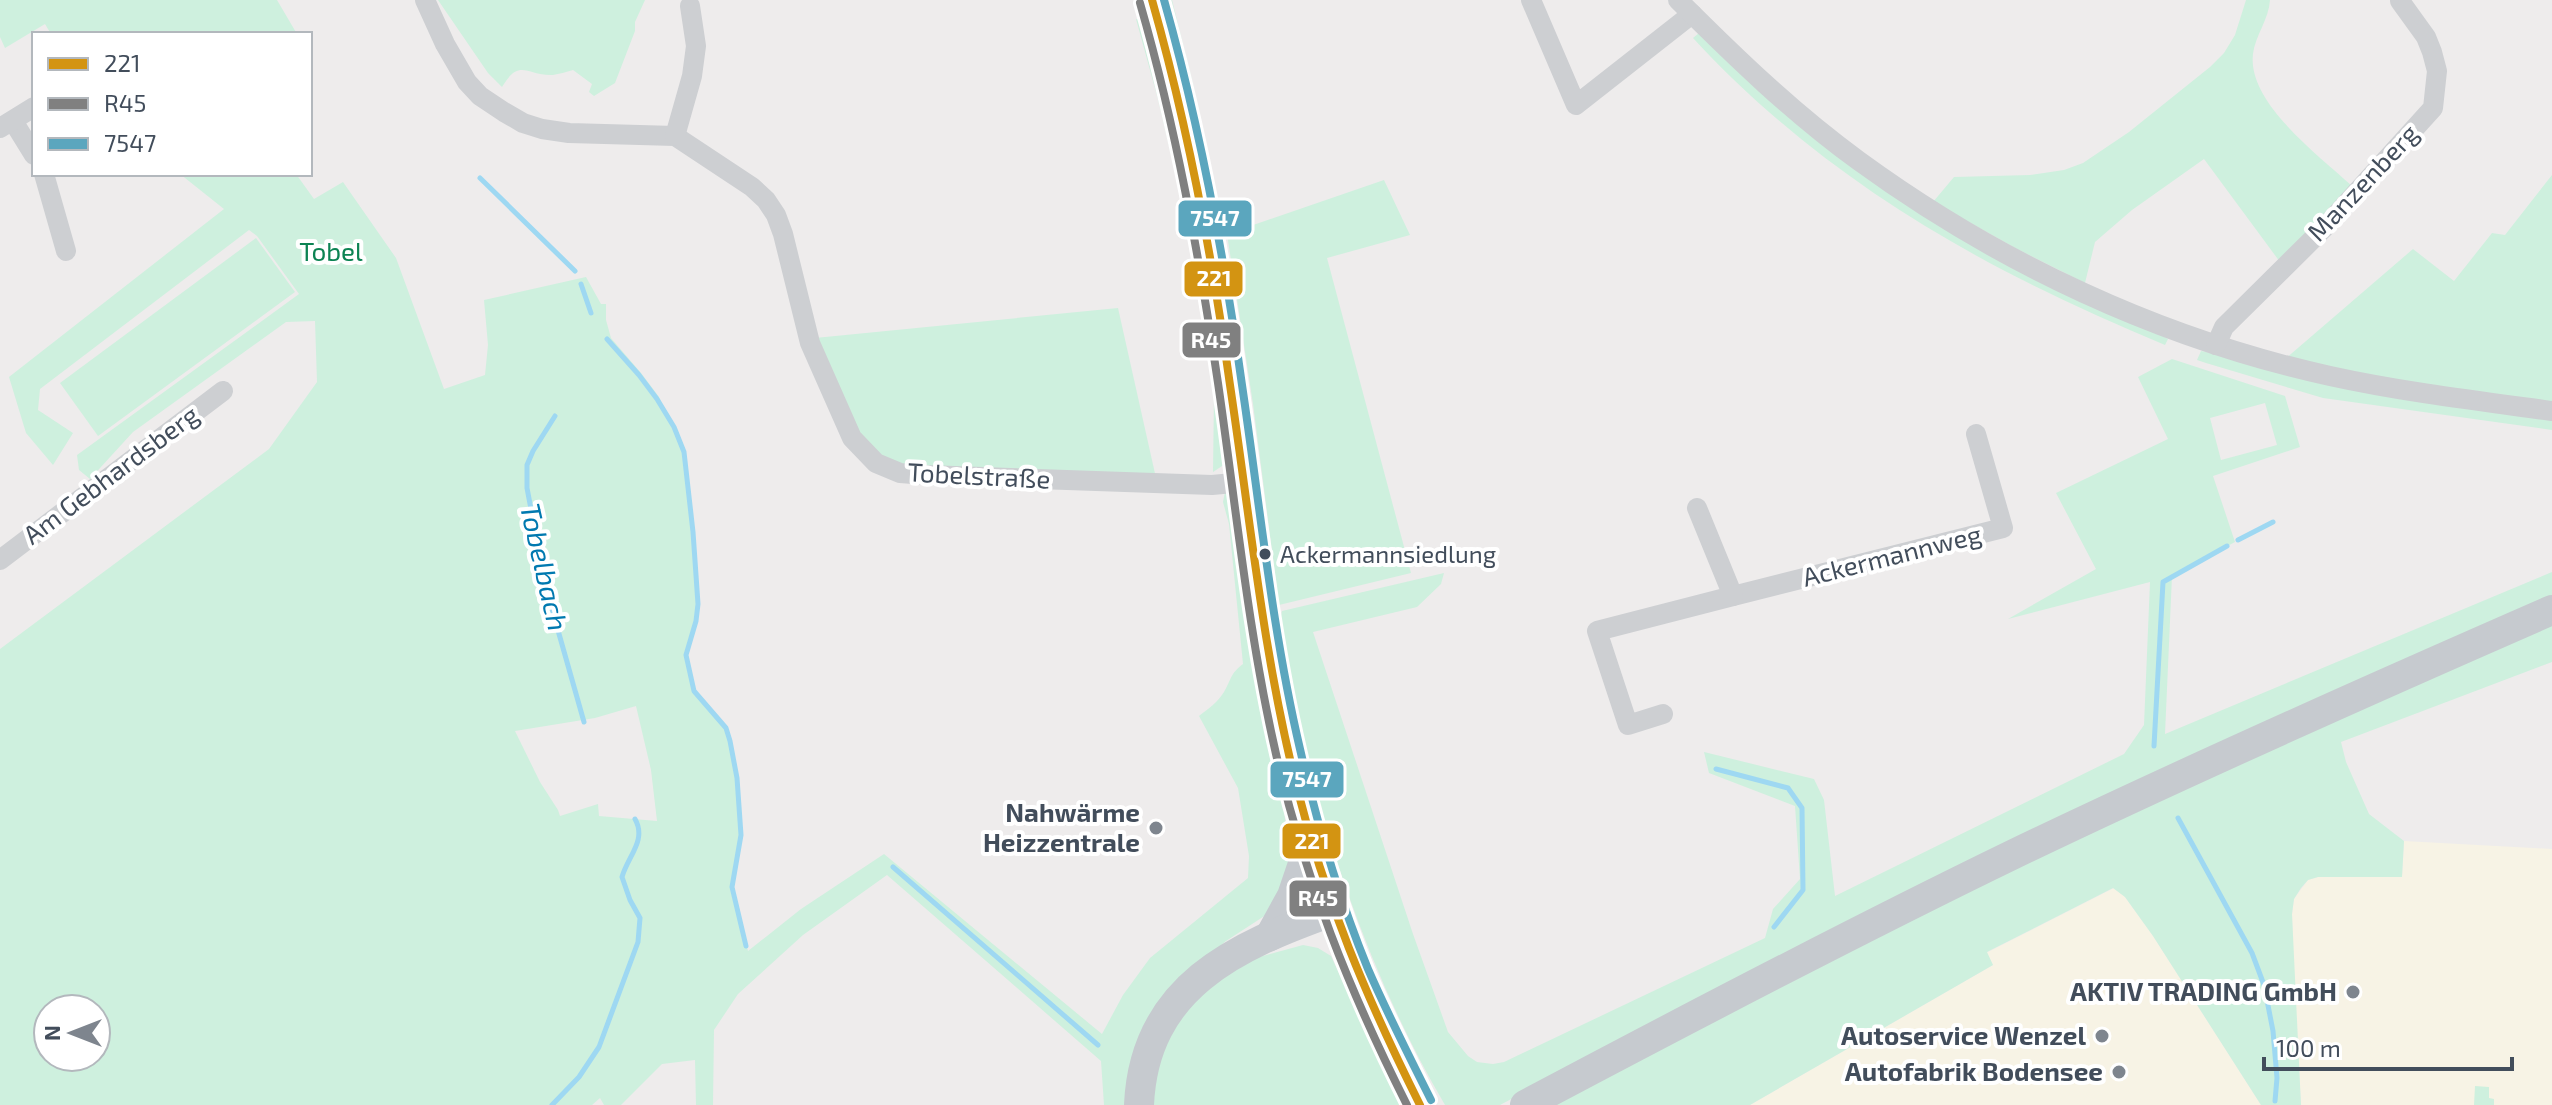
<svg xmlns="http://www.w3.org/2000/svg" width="2552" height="1105" font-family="'Exo 2',sans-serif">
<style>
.commercial{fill:#f7f3e5}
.green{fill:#cef0de;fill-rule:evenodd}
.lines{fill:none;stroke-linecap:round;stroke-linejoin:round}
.stream{stroke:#9ed8f2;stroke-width:5}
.minor{stroke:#cdcfd2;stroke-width:20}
.secondary{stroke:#ccced2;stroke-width:28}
.primary{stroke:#c6cacf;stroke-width:30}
.bus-1-casing{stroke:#fff;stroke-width:14}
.bus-2-casing{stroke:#fff;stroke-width:14}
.bus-3-casing{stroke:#fff;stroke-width:14}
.bus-1{stroke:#d39412;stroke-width:8}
.bus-2{stroke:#808080;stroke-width:8}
.bus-3{stroke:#5ba6be;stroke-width:8}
.bus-dot{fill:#424d5b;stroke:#fff;stroke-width:3}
.poi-dot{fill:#7e858e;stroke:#fff;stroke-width:3}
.labels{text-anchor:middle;stroke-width:8;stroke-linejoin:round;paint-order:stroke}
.bus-label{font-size:24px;fill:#424d5b;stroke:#fff;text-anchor:start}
.street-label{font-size:26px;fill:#424d5b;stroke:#fff}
.park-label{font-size:26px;fill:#0c8353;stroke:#fff}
.poi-label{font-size:26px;font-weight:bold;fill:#424d5b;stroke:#fff;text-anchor:end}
.water-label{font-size:28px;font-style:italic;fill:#0079b0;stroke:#fff}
.line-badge{stroke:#fff;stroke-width:3}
.badge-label{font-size:22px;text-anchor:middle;font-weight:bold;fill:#fff}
</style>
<rect width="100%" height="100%" fill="#eeecec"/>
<!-- commercial -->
<g class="commercial">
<path d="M2404,841L2552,849V1105H2301L2294,984L2292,914L2294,899L2308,880L2318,877L2402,876Z"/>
<path d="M2114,888L2125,897L2153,936L2261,1105H1750L1993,965L1986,953Z"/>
</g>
<!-- green -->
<g class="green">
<path d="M0,0H277L297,34H51L45,24L5,48L0,37Z"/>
<path d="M438,0H645L635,22V31L615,83L594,96L589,92L592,84L573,70C566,72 559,74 553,75C526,76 520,57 502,87L488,73Z"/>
<path d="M1162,0H1172L1194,88L1201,127L1195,128Z"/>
<path d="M2246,0H2270C2269,19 2255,36 2253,54C2247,103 2320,156 2352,186L2280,262L2204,159L2132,210L2095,242L2085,283L2017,249L1933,202L1954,177L2030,175L2064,170L2083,163L2129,132L2210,67L2224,53L2235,35Z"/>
<path d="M1136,19L1145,20L1187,188L1231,460L1213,472L1214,394L1199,292L1180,193L1158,99Z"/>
<path d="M1699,33L1797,122L2168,339L2165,345C1986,271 1826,182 1693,38Z"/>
<path d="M180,174H296L314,199L343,182L396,258L444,389L485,375L488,345L484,300L586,277L601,304H606V320L611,338L641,373L659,397L684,452L693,532L698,604L696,621L686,655L694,691L726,728L730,741L737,778L741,835L732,887L748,951L801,909L884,854L1102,1034L1123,995L1150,958L1248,878L1249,856L1238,788L1199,716C1208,709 1218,702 1224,692C1232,678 1230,674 1243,664L1229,524L1223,502L1225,492L1230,491L1236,497L1288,838L1290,873L1269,913L1226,941L1178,981L1127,1105H1104L1101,1061L887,875L803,935L738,994L714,1030L713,1105H696L695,1060L662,1064L621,1105H604L600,1098L592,1105H0V649L269,449L317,382L315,321L286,322L133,432L90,479L79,470L77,455L299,294L257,236L249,230L40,389L38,410L73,433L53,465L26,433L9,377L224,209ZM636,706L651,770L657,821L599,816L598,804L560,816L558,810L540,782L515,731L595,718ZM48,1009H96V1057H48Z"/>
<path d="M2552,175V402L2394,380L2285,359L2413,249L2454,281L2492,233L2505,235Z"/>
<path d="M1384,180L1410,235L1327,258L1411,573L1279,605L1253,404L1227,234Z"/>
<path d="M256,238L295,292L98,436L60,383Z"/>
<path d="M1118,308L1156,478L890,464L859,439L815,338Z"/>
<path d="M2201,351L2552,419V430L2323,398L2206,363L2197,360Z"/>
<path d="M2172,359L2285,396L2300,447L2213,476L2235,542L2172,576L2165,734L2552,572V597L1705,997L1500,1105H1445C1372,981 1322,835 1292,695C1287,668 1275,638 1282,611L1444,573L1441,584L1417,607L1313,632L1413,934L1448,1032L1468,1056L1477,1062L1493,1064L1504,1062L1765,938L1773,909L1800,879L1795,806L1709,773L1704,752L1814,779L1824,800L1835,896L2124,754L2144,725L2150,582L2008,619L2096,569L2056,493L2168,439L2138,377ZM2265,403L2277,445L2221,460L2210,418Z"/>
<path d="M2552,622V662L2341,742L2346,762L2369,814L2404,841L2402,877H2318L2308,880L2301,888L2294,899L2292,914L2301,1105H2261L2153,936L2125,897L2113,888L1987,952L1993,965L1750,1105H1551L2019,865Z"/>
<path d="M1303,945L1318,948L1331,956L1400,1105H1147L1158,1048L1211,980L1259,957Z"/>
<path d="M2475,1086L2489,1087V1098L2494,1099V1105H2474Z"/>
</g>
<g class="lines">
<!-- stream -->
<g class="stream">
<path d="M480,178L575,271"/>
<path d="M581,284L591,313"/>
<path d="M607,339L639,375L657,399L674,427L684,452L693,532L698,604L696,621L686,655L694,691L726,728L730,741L737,778L741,835L732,887L746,946"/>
<path d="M555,416L533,451L527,465V488L546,588L584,722"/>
<path d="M2238,540L2273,522"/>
<path d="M2154,746L2163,582L2227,546"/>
<path d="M1716,769L1788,788L1802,808L1803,890L1774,927"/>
<path d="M2178,818L2252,953L2264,985L2273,1031L2277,1078L2275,1101"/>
<path d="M893,867L1098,1045"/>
<path d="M552,1105L579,1077L599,1047L638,942L640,918L630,900L622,877C628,856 647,840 635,819"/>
</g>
<!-- minor -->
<g class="minor">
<path d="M425,0L445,44L467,82L480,96L504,112L523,123L542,129L569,133L675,136L752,187L766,200L776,215L783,234L810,343L852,438L876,463L900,473L926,475L1212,485L1244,482"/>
<path d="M1531,0L1576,105L1692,14"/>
<path d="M1678,0C1735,57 1794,114 1859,161C1999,263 2161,339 2330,376C2403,392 2478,401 2552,411"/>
<path d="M13,121L34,155"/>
<path d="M0,128L34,107"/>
<path d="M675,136L692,76L696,46L690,6"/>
<path d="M44,174L66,251"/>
<path d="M2216,345L2224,327L2327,225L2433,108L2437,71L2432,52L2426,37L2400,1"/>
<path d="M0,560L223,391"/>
<path d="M1733,596L2003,528L1976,434"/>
<path d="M1663,714L1628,725L1597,631L1733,596L1697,508"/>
</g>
<!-- secondary -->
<path class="secondary" d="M1152,0C1202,165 1224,340 1248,510C1261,602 1273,695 1296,784C1314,856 1337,928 1367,996C1384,1033 1402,1069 1420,1105"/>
<!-- primary -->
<g class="primary">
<path d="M1270,936L1292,896L1311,840"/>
<path d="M1139,1105C1144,987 1235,946 1334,911"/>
<path d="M1525,1105C1687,1019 1849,934 2014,854C2191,769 2371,689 2552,610"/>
</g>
<!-- bus-1 casing -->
<g class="bus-1-casing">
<path id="bus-1" d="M1152,0C1188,127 1212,255 1230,385C1250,518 1263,653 1296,784C1325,900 1367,999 1420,1105"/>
</g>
<!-- bus-2 casing -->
<g class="bus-2-casing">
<path id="bus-2" d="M1140,3C1176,128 1199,255 1218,383C1236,506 1248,632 1276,754C1306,882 1348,988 1407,1105"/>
</g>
<!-- bus-3 casing -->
<g class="bus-3-casing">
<path id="bus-3" d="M1164,0C1200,127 1224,255 1242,385C1260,506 1272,630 1300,749C1317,824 1339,898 1368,969C1387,1013 1409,1056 1431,1100"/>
</g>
<!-- bus-1 -->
<use href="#bus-1" class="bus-1"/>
<!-- bus-2 -->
<use href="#bus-2" class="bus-2"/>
<!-- bus-3 -->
<use href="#bus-3" class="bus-3"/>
</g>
<!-- markers -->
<circle class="bus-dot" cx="1265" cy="554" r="7"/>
<g class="poi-dot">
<circle cx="1156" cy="828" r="8"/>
<circle cx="2353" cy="992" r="8"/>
<circle cx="2102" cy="1036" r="8"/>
<circle cx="2119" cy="1072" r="8"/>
</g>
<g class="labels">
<!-- bus labels -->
<g class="bus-label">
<text x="1280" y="563">Ackermannsiedlung</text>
</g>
<!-- street labels -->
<g class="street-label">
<text transform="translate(2363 183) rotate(-47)" y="9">Manzenberg</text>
<text transform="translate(111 475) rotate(-37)" y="9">Am Gebhardsberg</text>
<text transform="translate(979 476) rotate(3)" y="9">Tobelstraße</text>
<text transform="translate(1892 556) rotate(-14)" y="9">Ackermannweg</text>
</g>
<!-- park labels -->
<g class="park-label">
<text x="331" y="261">Tobel</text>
</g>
<!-- poi labels -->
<g class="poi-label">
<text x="1140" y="822">Nahwärme<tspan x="1140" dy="30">Heizzentrale</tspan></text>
<text x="2337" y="1001">AKTIV TRADING GmbH</text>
<text x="2086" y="1045">Autoservice Wenzel</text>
<text x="2103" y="1081">Autofabrik Bodensee</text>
</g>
<!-- water labels -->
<g class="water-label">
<text transform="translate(544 567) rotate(77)" y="10">Tobelbach</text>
</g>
</g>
<g class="line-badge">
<rect x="1177" y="199" width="76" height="39" rx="8" fill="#5ba6be"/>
<rect x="1183" y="260" width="61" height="38" rx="8" fill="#d39412"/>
<rect x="1181" y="321" width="61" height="38" rx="8" fill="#808080"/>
<rect x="1269" y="760" width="76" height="39" rx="8" fill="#5ba6be"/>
<rect x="1281" y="822" width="61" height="38" rx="8" fill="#d39412"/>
<rect x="1288" y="879" width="60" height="39" rx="8" fill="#808080"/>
</g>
<g class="badge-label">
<text x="1215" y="226">7547</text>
<text x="1214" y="286">221</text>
<text x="1211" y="348">R45</text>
<text x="1307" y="787">7547</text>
<text x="1312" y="849">221</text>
<text x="1318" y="906">R45</text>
</g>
<!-- legend -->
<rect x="32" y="32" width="280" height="144" fill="#ffffff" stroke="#b3b8bd" stroke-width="2"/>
<rect x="48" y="58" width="40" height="12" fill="#d39412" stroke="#b3b8bd" stroke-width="2"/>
<text x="104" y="72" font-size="24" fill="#424d5b">221</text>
<rect x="48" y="98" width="40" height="12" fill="#808080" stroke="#b3b8bd" stroke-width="2"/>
<text x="104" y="112" font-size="24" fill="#424d5b">R45</text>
<rect x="48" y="138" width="40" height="12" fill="#5ba6be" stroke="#b3b8bd" stroke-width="2"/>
<text x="104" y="152" font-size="24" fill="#424d5b">7547</text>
<!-- north arrow -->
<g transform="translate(72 1033) rotate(270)"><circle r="38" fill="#ffffff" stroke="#b3b8bd" stroke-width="2"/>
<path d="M0-6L14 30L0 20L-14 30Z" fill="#7e858e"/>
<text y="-12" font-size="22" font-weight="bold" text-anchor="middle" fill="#424d5b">N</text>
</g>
<!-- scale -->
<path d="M2264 1057v12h248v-12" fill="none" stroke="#424d5b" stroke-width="4"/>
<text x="2276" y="1057" font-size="24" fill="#424d5b" stroke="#ffffff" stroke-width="6" paint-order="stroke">100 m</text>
</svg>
